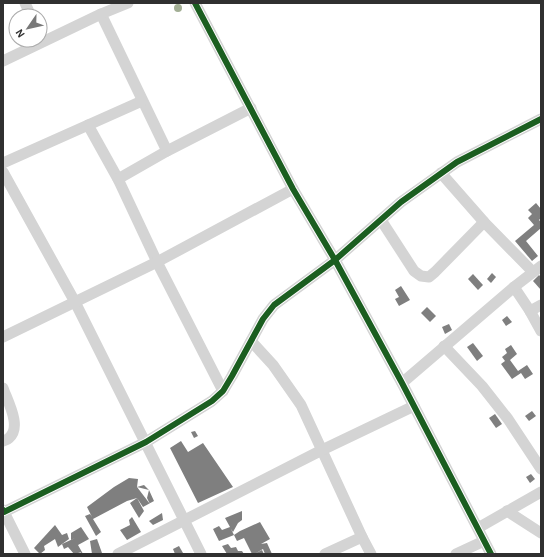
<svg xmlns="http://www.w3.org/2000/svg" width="544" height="557" font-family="'Alegreya Sans',sans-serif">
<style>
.building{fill:#7f7f7f;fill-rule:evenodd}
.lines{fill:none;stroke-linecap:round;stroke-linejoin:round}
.street{stroke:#d4d4d4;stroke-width:11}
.cycleway-casing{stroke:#fff;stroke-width:8}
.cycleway{stroke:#1b5e20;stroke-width:6}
.tree{fill:#a2ae94}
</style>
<rect width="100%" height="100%" fill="#fff"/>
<!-- building -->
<g class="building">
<path d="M536,203L541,209V218L539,220L541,222V228L526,241L538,256L532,261L515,241L534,225L528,218L532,214L528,210Z"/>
<path d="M492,273L496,277L491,283L487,279Z"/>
<path d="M473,274L483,285L478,290L468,279Z"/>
<path d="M539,275L541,277V290L533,281Z"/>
<path d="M401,286L410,300L399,306L395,299L399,297L395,290Z"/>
<path d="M427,307L436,316L430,322L421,313Z"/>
<path d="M507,316L512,322L506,326L502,320Z"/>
<path d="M449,324L452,330L445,334L442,327Z"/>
<path d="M473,343L483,356L477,361L467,347Z"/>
<path d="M511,345L517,354L510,360L518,371L527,365L533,374L525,379L521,373L512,379L501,364L505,361L502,357L507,353L505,349Z"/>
<path d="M532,411L536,416L529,421L525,416Z"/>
<path d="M495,414L502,424L496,428L489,418Z"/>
<path d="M195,431L198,436L194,438L191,432Z"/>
<path d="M181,441L188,452L203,443L233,487L198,503L170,448Z"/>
<path d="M531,474L535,479L530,483L526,477Z"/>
<path d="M129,478L138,479L137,487L144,485L149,490L154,501L143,507L137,498L144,511L139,518L130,503L137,498L127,501L93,519L101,532L96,536L85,516L90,514L92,517L87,507L114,487ZM137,487L149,490L147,498L150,504Z"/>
<path d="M242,511V520L238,523L233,532L231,529L234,535L219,541L213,529L219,526L222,530L230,527L225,518Z"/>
<path d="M162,513L163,520L153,525L149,521Z"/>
<path d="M132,517L141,532L127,540L120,530L130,525L129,520Z"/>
<path d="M260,522L270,539L261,544L267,543L272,554H265L263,549L256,553L262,550L264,554H252L244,538L237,541L234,535L240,531Z"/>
<path d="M55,525L62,535L67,533L69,539L58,547L55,539L44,546L45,550L40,554L34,548Z"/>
<path d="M81,527L89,539L78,545L83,554H79L82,552L74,554L68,547L64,549L62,544L75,538L79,536L71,540V533Z"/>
<path d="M97,539L102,553L100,554H92L90,541Z"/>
<path d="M228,544L231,548L236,547L238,551H242L244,554H227L222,546Z"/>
<path d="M179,546L183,553L175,554L173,549Z"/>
</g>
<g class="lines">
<!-- street -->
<g class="street">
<path d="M25,3L31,16"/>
<path d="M195,3L293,189L335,260L402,383L491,554"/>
<path d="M101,14L167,151"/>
<path d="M3,61L101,14L128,3"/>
<path d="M88,125L118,179L157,262L223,391"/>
<path d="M3,163L142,101"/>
<path d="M3,172L75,302L201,554"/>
<path d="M441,173L484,222L533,272"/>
<path d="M118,179L167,151L251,108"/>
<path d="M381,220L414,271L421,276L429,277L435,272L484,222"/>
<path d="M514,287L530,311L541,331"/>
<path d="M530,311L541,305"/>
<path d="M3,337L157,262L293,189"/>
<path d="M251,341L273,365L301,405L362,537L371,554"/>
<path d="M444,346L482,386L508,419L541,469"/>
<path d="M402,383L514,287L541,266"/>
<path d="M3,388C8,402 22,427 9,438C7,440 5,440 3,441"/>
<path d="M3,510L25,554"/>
<path d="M507,511L541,533"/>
<path d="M4,512L146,442L212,401L223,391L232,376L263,319L274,305L335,260L401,202L457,162L541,119"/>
<path d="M478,528L541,492"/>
<path d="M118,554L322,450L414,406"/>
<path d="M325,554L362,537"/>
<path d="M456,554L484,541"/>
</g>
<!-- cycleway casing -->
<g class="cycleway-casing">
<g id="cycleway">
<path d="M195,3L293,189L335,260L402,383L491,554"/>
<path d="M3,510L4,512L146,442L212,401L223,391L232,376L263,319L274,305L335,260L401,202L457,162L541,119"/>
</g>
</g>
<!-- cycleway -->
<use href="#cycleway" class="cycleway"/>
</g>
<!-- trees -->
<circle class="tree" cx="178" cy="8" r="4"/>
<!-- border -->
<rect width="544" height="557" fill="none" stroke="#303030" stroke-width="8"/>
<!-- north arrow -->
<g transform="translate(28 28) rotate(236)"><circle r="19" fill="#ffffff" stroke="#acacac"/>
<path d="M0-3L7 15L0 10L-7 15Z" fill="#787878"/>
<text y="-6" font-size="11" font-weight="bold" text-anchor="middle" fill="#303030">N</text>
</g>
</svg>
